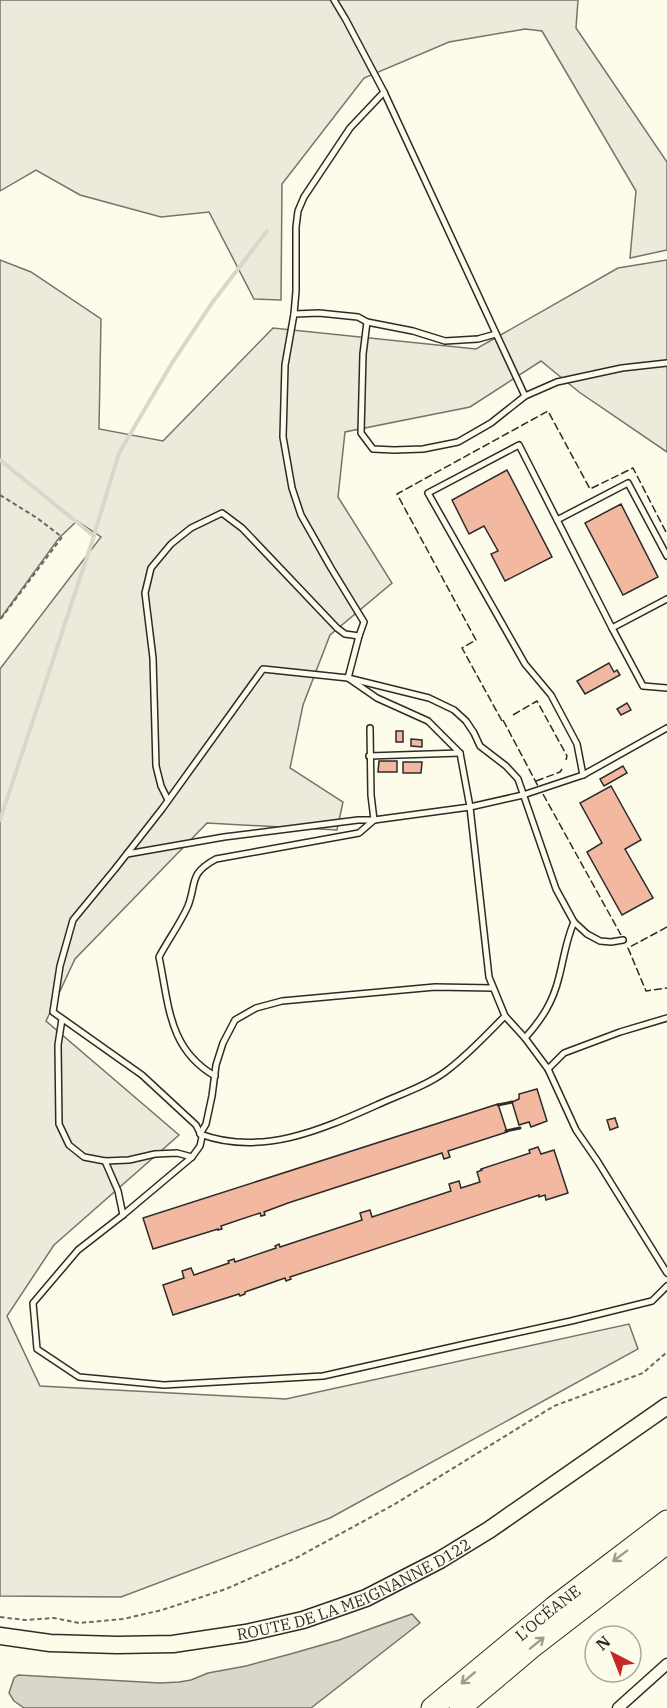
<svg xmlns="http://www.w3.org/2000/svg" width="667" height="1708" font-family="'IBM Plex Serif',serif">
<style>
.green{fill:#ecebdb;stroke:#74746e;stroke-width:1.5}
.water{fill:#d8d7c9;stroke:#74746e;stroke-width:1.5}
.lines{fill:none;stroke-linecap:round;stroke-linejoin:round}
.stream{stroke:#d8d7c9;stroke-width:4}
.building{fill:#f2b8a0;stroke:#2b2b2b;stroke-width:1.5}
.lane-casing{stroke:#2b2b2b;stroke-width:8}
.street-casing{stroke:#2b2b2b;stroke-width:13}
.secondary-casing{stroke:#2b2b2b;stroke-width:19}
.highway-casing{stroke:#2b2b2b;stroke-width:23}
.path{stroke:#6a6964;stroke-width:2;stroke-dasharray:4.5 3;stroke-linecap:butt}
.lane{stroke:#fdfbea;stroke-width:5}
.street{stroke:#fdfbea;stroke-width:10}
.secondary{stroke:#fdfbea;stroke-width:16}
.highway{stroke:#fdfbea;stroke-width:21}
.fence{stroke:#2b2b2b;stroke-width:1.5;stroke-dasharray:8 3;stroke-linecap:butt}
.wall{stroke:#2b2b2b;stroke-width:3}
.oneway{stroke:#9e9d94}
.labels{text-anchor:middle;stroke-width:4.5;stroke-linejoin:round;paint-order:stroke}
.street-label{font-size:16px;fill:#2b2b2b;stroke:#fdfbea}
</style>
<rect width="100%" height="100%" fill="#fdfbea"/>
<!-- green -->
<g class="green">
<path d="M0,0H578L576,28L667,162V250L630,258L636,191L542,31L525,29L449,42L364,78L282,184L281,300L254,299L209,212L161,217L80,195L36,170L0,191Z"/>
<path d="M0,260L31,272L101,319L99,429L163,441L273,328L476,349L618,268L667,260V452L579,392L541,361L470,407L345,432L338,497L392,583L330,635L303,705L290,768L343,802L337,830L207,823L75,959L46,1021L179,1135L54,1245L7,1316L40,1386L286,1399L629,1324L638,1349L330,1518L121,1597L0,1596V669L101,537L77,521L59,538L0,619Z"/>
</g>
<!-- water -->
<path class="water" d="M412,1614L420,1623L311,1708H24L14,1701L9,1693L14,1678L18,1675L160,1683L179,1682L191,1680L208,1673L246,1666L294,1653L339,1640Z"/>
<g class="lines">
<!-- stream -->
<g class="stream">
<path d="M0,460L94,536L0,820"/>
<path d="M94,535L119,453L172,363L212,303L267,231"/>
</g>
</g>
<!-- building -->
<g class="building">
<path d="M507,470L552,557L505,581L491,554L498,551L484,526L469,534L452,500Z"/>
<path d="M621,504L658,577L623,595L585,523Z"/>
<path d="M609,663L614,672L617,670L620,675L585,694L577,681Z"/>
<path d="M627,703L631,710L621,715L617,709Z"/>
<rect x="396" y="731" width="7" height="11"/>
<path d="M411,739L422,740V747L411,746Z"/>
<path d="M379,761H397V772H378Z"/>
<path d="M403,762H422L421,773H403Z"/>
<path d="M623,766L627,773L604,786L600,779Z"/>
<path d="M611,786L641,840L625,849L653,898L622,915L587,852L602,843L580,803Z"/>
<path d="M537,1089L547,1121L531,1127L529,1122L519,1125L512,1102L519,1099V1094Z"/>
<path d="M498,1104L507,1132L448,1151L450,1157L444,1159L442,1153L288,1203L264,1212L265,1215L261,1216L260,1213L221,1226L222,1229L218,1230V1229L153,1249L143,1218Z"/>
<path d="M615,1118L618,1127L610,1130L607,1120Z"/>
<path d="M538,1147L541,1154L554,1150L568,1193L546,1200L545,1195L539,1197V1195L290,1277L291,1279L286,1281L285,1278L245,1292V1294L240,1296L239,1294L173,1315L163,1285L184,1278L182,1271L191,1268L194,1275L229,1263L228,1261L234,1259L235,1262L276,1248L275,1246L279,1244L280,1247L362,1220L360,1213L370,1210L372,1217L451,1191L449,1184L459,1181L461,1188L480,1182L477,1172L482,1170L481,1169L530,1153L529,1150Z"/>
</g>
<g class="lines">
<!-- lane casing -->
<g class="lane-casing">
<g id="lane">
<path d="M334,0L346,20L384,92L525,396"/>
<path d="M384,92L350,128L304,197L298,211L296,227V291L294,314L285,365L283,437L292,488L301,515L331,568L364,622L359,636L348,678L429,698L454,710L466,721L474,733L480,746L506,766L518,779L556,889L574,922L587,934L600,941L611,942L623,940"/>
<path d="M294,314L319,313L358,317L367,322L413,331L445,341L478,339L496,334"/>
<path d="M367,322L363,354L361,433L373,449L394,450L423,449L458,442L491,423L525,396L557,382L622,368L667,363"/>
<path d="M557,520L628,483L667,556"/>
<path d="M667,599L612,628L643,686L667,688"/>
<path d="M370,728L371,795L374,820L470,807L460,753L428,721L377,698L348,678L263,669L162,809L115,869L73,920L60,966L53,1012L142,1075L196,1125L202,1137L200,1146L192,1157L123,1215L78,1250L33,1303L37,1349L79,1377L164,1385L323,1376L470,1343L571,1321L652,1301L667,1286"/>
<path d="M369,756L460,753"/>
<path d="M583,775L577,744L551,695L525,664L428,493L519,445L612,628"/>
<path d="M168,800L161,786L156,766L153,658L145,593L151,568L171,544L191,528L222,513L242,528L337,628L345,634L359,636"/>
<path d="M127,854L224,837L358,820H374"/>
<path d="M493,988L435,987L282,1001L256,1008L235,1020L223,1043L216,1065L212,1096L206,1124L200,1134C262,1157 323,1129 379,1104C401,1094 426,1086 445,1072C467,1056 486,1035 505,1016"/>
<path d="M667,1018L620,1032L564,1053L548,1069L576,1130L598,1162L667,1273"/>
<path d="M62,1019L58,1045L59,1124L69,1145L84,1157L105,1161L129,1160L155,1154L177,1153L192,1157"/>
<path d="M525,1038C542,1019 553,1002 559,977C564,958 566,940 574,922"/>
<path d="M548,1069L525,1038L505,1016L489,977L470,807L523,795L583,775L667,728"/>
<path d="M215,1076C168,1049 169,1004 159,957C168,940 180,924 188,906C197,883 188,874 216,859L359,833L374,820"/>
<path d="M105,1161L118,1191L123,1215"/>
</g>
</g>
<!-- street casing -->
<g class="street-casing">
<path id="street" d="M618,1708L667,1664"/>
</g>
<!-- secondary casing -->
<g class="secondary-casing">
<g id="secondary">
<path id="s1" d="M0,1636L50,1643L117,1645L173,1644L246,1633L303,1620L366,1598L440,1560L489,1530L667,1406"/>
</g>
</g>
<!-- highway casing -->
<g class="highway-casing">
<g id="highway">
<path id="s2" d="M432,1708L554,1607L667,1521"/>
<path d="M460,1708L531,1648L667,1543"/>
</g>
</g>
<!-- path -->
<g class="path">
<path d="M0,495L37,518L62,537L0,620"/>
<path d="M0,1617L25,1620L54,1618L79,1623L123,1619L162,1610L226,1589L296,1558L395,1504L554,1406L643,1373L667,1352"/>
</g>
<!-- lane -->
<use href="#lane" class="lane"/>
<!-- street -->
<use href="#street" class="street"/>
<!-- secondary -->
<use href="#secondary" class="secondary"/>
<!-- highway -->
<use href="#highway" class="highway"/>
<!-- fence -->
<g class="fence">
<path d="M513,715L537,701L567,756L566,760"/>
<path d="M503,720L538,786"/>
<path d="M502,721L462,648L476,640L397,494L548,411L590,489L633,468L667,534"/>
<path d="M536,781L560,772L562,769"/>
<path d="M543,794L621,935"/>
<path d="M667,927L628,948L646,991L667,988"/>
</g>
<!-- wall -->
<g class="wall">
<path d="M498,1105L512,1102"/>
<path d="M506,1131L520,1128"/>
</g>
</g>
<!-- one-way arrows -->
<defs><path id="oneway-shaft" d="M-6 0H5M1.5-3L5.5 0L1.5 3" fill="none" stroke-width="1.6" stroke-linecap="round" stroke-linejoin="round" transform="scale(1.5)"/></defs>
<g class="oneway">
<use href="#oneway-shaft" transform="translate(620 1556) rotate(143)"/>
<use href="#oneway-shaft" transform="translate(537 1643) rotate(-39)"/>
<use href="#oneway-shaft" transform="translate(468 1678) rotate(140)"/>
</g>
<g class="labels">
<!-- street labels -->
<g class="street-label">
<text dy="6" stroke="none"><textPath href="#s1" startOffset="364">ROUTE DE LA MEIGNANNE D122</textPath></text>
<text dy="6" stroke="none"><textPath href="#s2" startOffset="150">L’OCÉANE</textPath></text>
</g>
</g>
<!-- north arrow -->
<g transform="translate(613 1654) rotate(318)"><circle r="28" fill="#fdfbea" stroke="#a9a89e" stroke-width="1.5"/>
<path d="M0-4.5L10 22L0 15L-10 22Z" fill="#c62828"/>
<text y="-9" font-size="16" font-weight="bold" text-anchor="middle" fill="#2b2b2b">N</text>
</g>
</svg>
